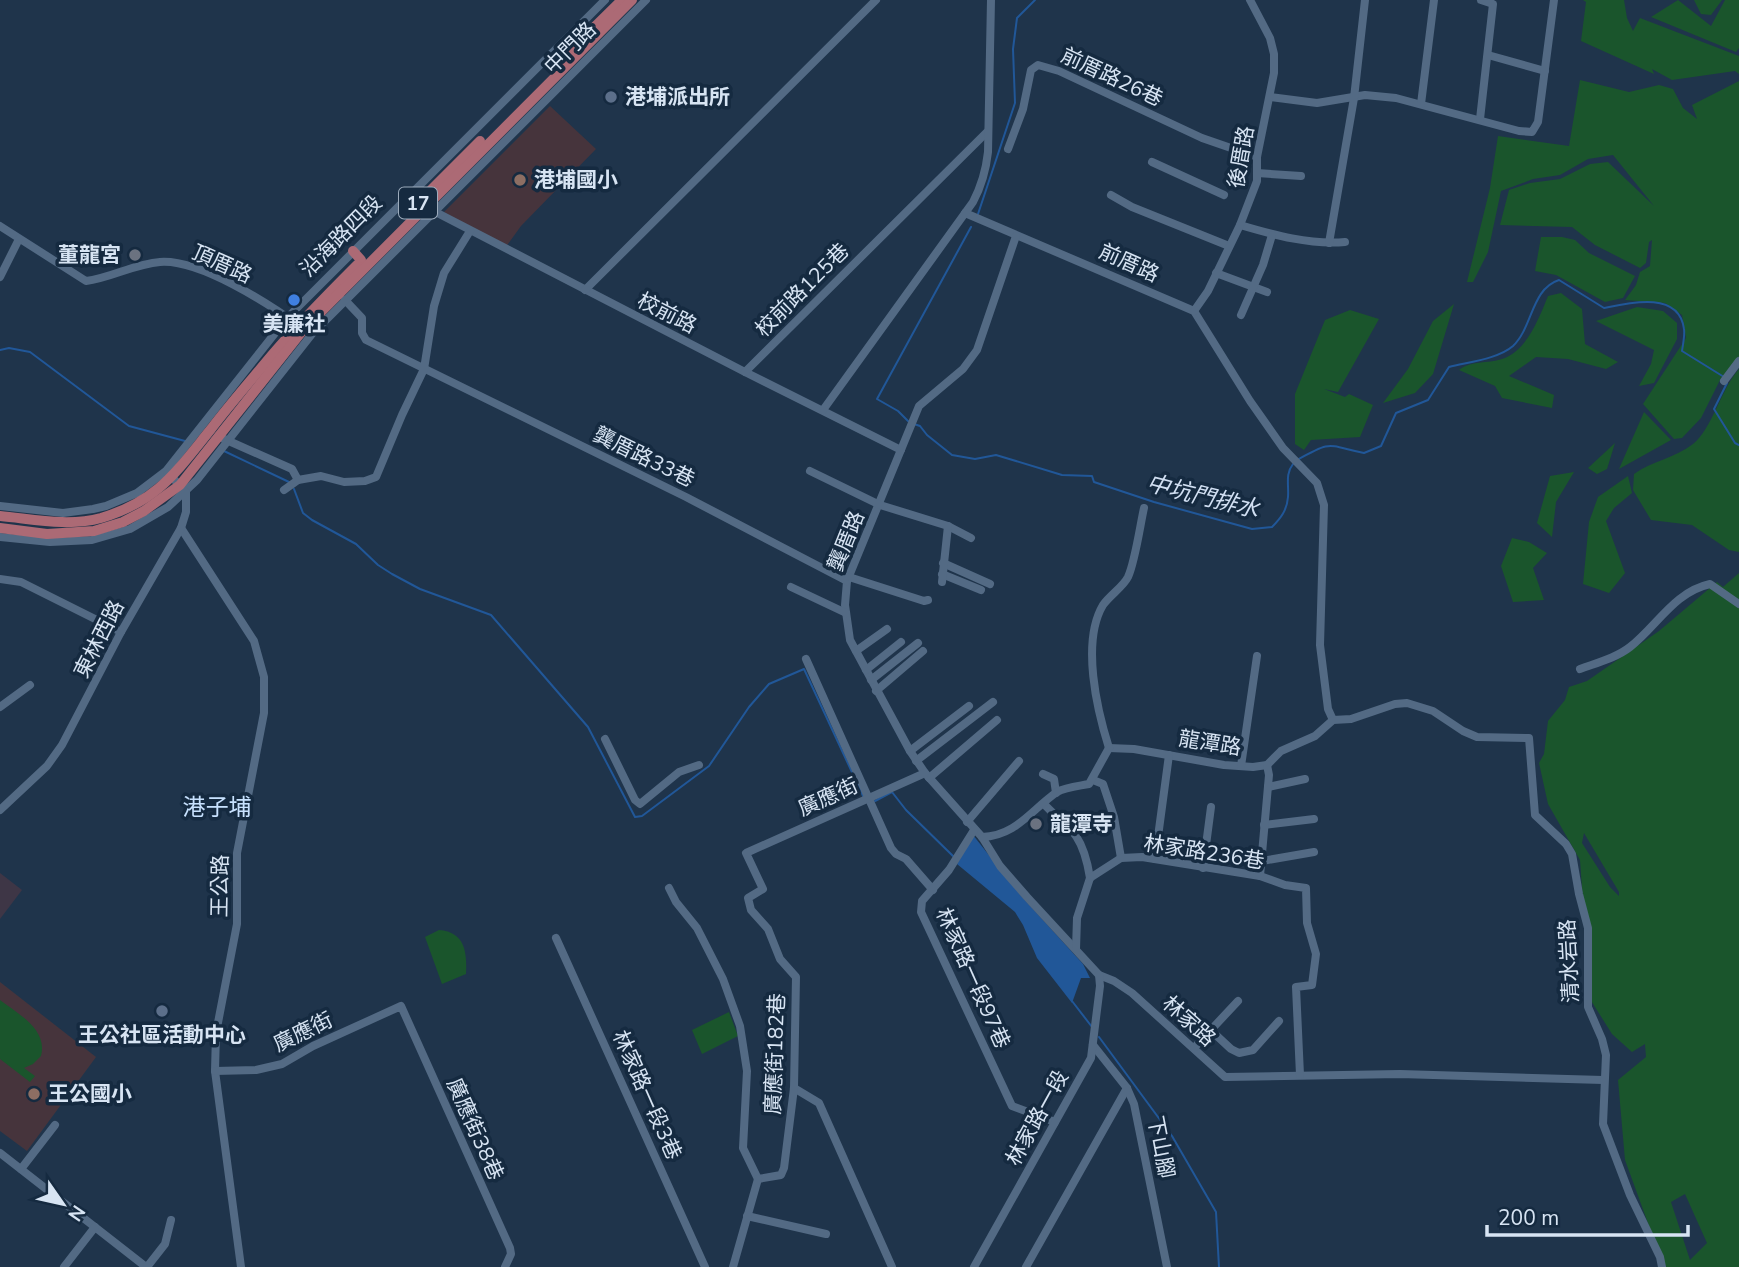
<svg xmlns="http://www.w3.org/2000/svg" width="1739" height="1267" font-family="'Nunito Sans','Noto Sans TC',sans-serif">
<style>
.education{fill:#46343c}
.medical{fill:#3e3646}
.green{fill:#1a552c;fill-rule:evenodd}
.water{fill:#215798}
.lines{fill:none;stroke-linecap:round;stroke-linejoin:round}
.stream{stroke:#215798;stroke-width:2}
.minor{stroke:#536a84;stroke-width:8}
.major{stroke:#ac6a75;stroke-width:10}
.service-dot{fill:#5c6f8a;stroke:#152a40;stroke-width:2.5}
.education-dot{fill:#8d6e63;stroke:#152a40;stroke-width:2.5}
.worship-dot{fill:#6b7280;stroke:#152a40;stroke-width:2.5}
.shop-dot{fill:#3f7fe0;stroke:#152a40;stroke-width:2.5}
.labels{text-anchor:middle;stroke-width:7;stroke-linejoin:round;paint-order:stroke}
.shield{fill:#152a40;stroke:#9dacbd;stroke-width:2}
.shield-label{font-size:19px;font-weight:bold;fill:#d7e4f3}
.street-label{font-size:21px;fill:#d7e4f3;stroke:#152a40}
.poi-label{font-size:21px;font-weight:bold;fill:#d7e4f3;stroke:#152a40;text-anchor:start}
.water-label{font-size:23px;font-style:italic;fill:#d1dff2;stroke:#152a40}
.neighbourhood-label{font-size:23px;fill:#c7e1fe;stroke:#152a40}
</style>
<rect width="100%" height="100%" fill="#1f344b"/>
<!-- education -->
<g class="education">
<path d="M550,106L596,149L521,226L505,248L444,212Z"/>
<path d="M0,982L96,1057L27,1151L0,1131Z"/>
</g>
<!-- medical -->
<path class="medical" d="M0,873L22,890L0,919Z"/>
<!-- green -->
<g class="green">
<path d="M1583,0H1624L1627,18L1633,31L1640,18L1739,56V74L1735,71L1672,80L1652,69L1654,74L1581,41L1586,2Z"/>
<path d="M1678,0L1711,26L1725,0H1739V48L1736,52L1651,17Z"/>
<path d="M1694,0H1722L1711,15L1701,14Z"/>
<path d="M1580,80L1629,92L1659,85L1673,89L1683,108L1697,119L1692,105L1739,81V357L1721,378L1701,418L1682,438L1674,439L1643,404L1686,338L1682,315L1665,303L1625,300L1636,285L1640,272L1650,266L1652,240L1649,242L1646,263L1640,268L1595,245L1572,227L1500,225L1509,190L1530,183L1560,179L1590,164L1608,162L1654,206L1613,155L1588,159L1560,175L1533,179L1501,191L1488,252L1473,282H1467L1490,188L1498,136L1569,146Z"/>
<path d="M1541,237H1562L1575,240L1589,253L1635,276L1623,298L1605,302L1556,275L1535,271Z"/>
<path d="M1561,293L1582,309L1585,344L1618,362L1606,369L1568,359L1536,357L1509,376L1554,395L1552,408L1502,398L1495,386L1459,370C1472,360 1487,364 1502,359C1527,351 1539,318 1548,296Z"/>
<path d="M1454,304L1433,374L1415,393L1383,403L1408,369L1433,321Z"/>
<path d="M1637,307L1663,311L1677,323V339L1654,383L1639,386L1651,364L1654,350L1596,321Z"/>
<path d="M1350,310L1379,319L1338,392L1324,389L1345,397L1349,394L1373,405L1360,437L1311,440L1304,450L1295,444V394L1325,320Z"/>
<path d="M1739,369V552L1729,550L1692,525L1651,520L1633,490L1634,474C1652,461 1675,458 1693,444C1712,429 1721,389 1739,369Z"/>
<path d="M1644,412L1671,440L1619,469Z"/>
<path d="M1615,443L1607,469L1597,474L1588,468Z"/>
<path d="M1574,472L1556,502L1552,537L1537,523L1550,476Z"/>
<path d="M1628,476L1632,493L1614,508L1606,521L1625,573L1609,593L1583,584L1589,522L1598,497Z"/>
<path d="M1512,538L1529,542L1547,553L1533,568L1544,600L1513,602L1501,566Z"/>
<path d="M1739,573V1267H1664L1625,1160L1618,1080L1646,1057L1645,1044L1632,1052L1612,1034L1590,999L1580,860L1548,804L1539,763L1544,754L1548,721L1565,700L1569,687L1587,681L1659,631L1717,582L1723,587ZM1584,833L1619,892V896L1610,887L1582,843ZM1685,1194L1707,1243L1690,1260L1671,1202Z"/>
<path d="M439,930C465,932 467,952 466,974L442,984L425,937Z"/>
<path d="M0,1000C18,1014 48,1029 41,1056L33,1064L24,1068L35,1076L30,1082L0,1059Z"/>
<path d="M729,1012L738,1036L702,1054L692,1030Z"/>
</g>
<!-- water -->
<path class="water" d="M973,835L1022,897L1083,964L1090,978H1081L1072,1003L1037,958L1023,925L1015,912L957,864Z"/>
<g class="lines">
<!-- stream -->
<g class="stream">
<path d="M978,214L1015,103L1013,49L1017,18L1035,0"/>
<path d="M0,350L9,348L30,352L129,426L185,441"/>
<path d="M1727,383L1714,409L1735,443L1739,445"/>
<path d="M909,422L898,411L877,399L971,227"/>
<path d="M914,424L920,426L927,435L952,455L975,459L996,455L1062,475L1092,476L1094,482L1154,502L1252,529L1272,527C1281,518 1287,510 1288,497C1289,485 1285,474 1293,464"/>
<path d="M224,451L289,482"/>
<path d="M1297,460C1333,440 1326,445 1364,453L1381,446L1396,413L1428,400L1449,367C1468,362 1498,359 1513,346C1533,327 1531,289 1559,280L1604,308C1628,303 1679,290 1684,329C1685,335 1683,344 1682,351L1724,377"/>
<path d="M294,489L303,513L312,520L356,544L378,565L392,574L420,589L491,615L588,727L635,817L642,816L709,766L749,707L769,684L804,669L864,798"/>
<path d="M875,801L892,792L906,810L955,858"/>
<path d="M1072,1001L1092,1027"/>
<path d="M1099,1037L1172,1136L1216,1212L1219,1267"/>
</g>
<!-- minor -->
<g class="minor">
<path d="M1488,55L1545,71"/>
<path d="M1270,97L1317,103L1365,95L1396,98L1519,131L1532,132L1538,122L1554,0"/>
<path d="M1421,104L1434,0"/>
<path d="M1480,119L1493,4L1481,0"/>
<path d="M1008,149L1023,109L1031,70L1038,65L1059,71L1202,138L1257,157"/>
<path d="M1152,162L1224,195"/>
<path d="M1257,173L1301,176"/>
<path d="M1111,195L1132,207L1229,246"/>
<path d="M418,203L745,372L901,450"/>
<path d="M965,213L1194,311L1250,401L1283,448L1317,483L1324,505L1320,645L1328,709L1333,720"/>
<path d="M1240,225C1274,235 1310,245 1345,242"/>
<path d="M0,226L86,281C111,278 134,264 160,262C200,259 269,304 301,327"/>
<path d="M1016,236L977,350L963,369L919,406L847,581L845,605L850,640L910,751L925,773L982,837L1000,866L1027,897L1099,975L1114,981L1132,993L1225,1077L1400,1074L1603,1080"/>
<path d="M1329,243L1354,98L1365,0"/>
<path d="M1216,273L1267,292"/>
<path d="M0,277L19,239"/>
<path d="M585,290L876,0"/>
<path d="M345,300L362,318V333L366,340L686,497L847,581"/>
<path d="M1194,311L1208,291L1240,225L1257,181V157L1274,73V54L1270,38L1250,0"/>
<path d="M1241,315L1263,265L1272,235"/>
<path d="M745,372L987,132"/>
<path d="M1724,381L1739,361"/>
<path d="M823,410L973,202C982,185 986,170 988,152L991,0"/>
<path d="M222,438L292,469L298,480L321,476L344,482L365,481L376,477L402,415L424,369L434,306L444,273L470,231"/>
<path d="M810,471L880,505L948,526L971,538"/>
<path d="M284,490L298,480"/>
<path d="M0,506L63,513L93,509L106,506L137,493L166,471L287,318L605,0"/>
<path d="M181,528L254,641L264,677V713L237,853V924L216,1033L215,1071L241,1267"/>
<path d="M0,537L50,542L92,540L130,529L168,507L197,480L312,334L646,0"/>
<path d="M943,563L990,584"/>
<path d="M942,574L981,590"/>
<path d="M849,577L924,601L928,600"/>
<path d="M0,579L21,582L121,632"/>
<path d="M942,582L948,526"/>
<path d="M791,587L846,613"/>
<path d="M856,651L887,629"/>
<path d="M806,659L891,848L896,854L906,859L933,890"/>
<path d="M1580,669C1596,663 1616,658 1630,647C1657,626 1674,592 1710,584L1739,604"/>
<path d="M866,670L901,642"/>
<path d="M871,680L918,643"/>
<path d="M876,691L923,651"/>
<path d="M0,707L30,685"/>
<path d="M605,739L635,800L640,804L679,772L699,765"/>
<path d="M1109,748L1134,749L1224,765L1253,767L1267,765L1281,751L1315,736L1333,720L1351,719L1395,704L1407,703L1433,711L1463,731L1477,737L1529,738L1535,815L1566,844L1572,854L1579,894L1588,928V1007L1602,1039L1606,1055L1603,1124L1630,1195L1660,1257L1662,1267"/>
<path d="M1109,748C1097,710 1081,642 1103,605C1110,595 1123,587 1128,577C1135,562 1140,526 1144,508"/>
<path d="M910,751L969,706"/>
<path d="M916,761L993,702"/>
<path d="M1241,766L1257,656"/>
<path d="M1043,774L1054,779L1056,793"/>
<path d="M929,778L997,720"/>
<path d="M1093,780L1103,784L1114,817L1121,858"/>
<path d="M1268,787L1305,779"/>
<path d="M1044,804C1053,814 1070,828 1076,836C1084,848 1088,865 1090,878"/>
<path d="M0,810L47,766L62,745L121,632L181,528L186,512V492L168,473"/>
<path d="M967,822L1019,761"/>
<path d="M1264,825L1314,819"/>
<path d="M974,830L949,870L922,901L921,912L1012,1106L1055,1122"/>
<path d="M982,837C1016,836 1031,810 1057,792C1066,787 1079,786 1089,784L1109,748"/>
<path d="M1155,859L1169,755"/>
<path d="M1262,861L1314,852"/>
<path d="M1203,868L1211,807"/>
<path d="M1260,876L1269,775L1267,765"/>
<path d="M669,888L676,902L697,928L723,979L740,1026L747,1071L743,1148L758,1179"/>
<path d="M556,938L705,1267"/>
<path d="M1076,949L1077,918L1090,878L1121,858L1142,857L1260,876L1285,885L1306,888L1307,923L1316,954L1312,985L1296,987L1300,1075"/>
<path d="M1189,1010L1231,1049L1239,1053L1253,1050L1279,1021"/>
<path d="M1093,1045L1127,1088L1134,1104L1167,1267"/>
<path d="M1194,1048L1238,1001"/>
<path d="M215,1071L256,1070L282,1064L313,1046L401,1006L510,1248L511,1254L505,1267"/>
<path d="M794,1088L819,1103L892,1267"/>
<path d="M0,1153L146,1267"/>
<path d="M21,1169L55,1125"/>
<path d="M758,1179L781,1175L784,1168L794,1088L796,977L780,959L768,929L751,910L748,898L763,889L746,853L925,773"/>
<path d="M747,1216L826,1234"/>
<path d="M64,1267L95,1227"/>
<path d="M147,1267L165,1244L171,1220"/>
<path d="M733,1267L758,1179"/>
<path d="M974,1267L1091,1058L1100,986L1099,975"/>
<path d="M1026,1267L1127,1088"/>
</g>
<!-- major -->
<g class="major">
<path d="M562,59L622,0"/>
<path d="M431,190L480,141"/>
<path d="M353,251L361,260"/>
<path d="M0,516C33,519 68,527 101,518C158,501 176,472 211,429C230,404 252,379 272,355C299,323 328,294 357,265"/>
<path d="M0,528L47,534L94,531L123,522L144,511L180,485L304,329L632,0"/>
</g>
</g>
<!-- markers -->
<g class="service-dot">
<circle cx="611" cy="97" r="7"/>
<circle cx="162" cy="1011" r="7"/>
</g>
<g class="education-dot">
<circle cx="520" cy="180" r="7"/>
<circle cx="34" cy="1094" r="7"/>
</g>
<g class="worship-dot">
<circle cx="135" cy="255" r="7"/>
<circle cx="1036" cy="824" r="7"/>
</g>
<circle class="shop-dot" cx="294" cy="300" r="7"/>
<g class="labels">
<!-- shield labels -->
<rect class="shield" x="399" y="187.5" width="38" height="31" rx="5"/>
<g class="shield-label">
<text x="418" y="210">17</text>
</g>
<!-- street labels -->
<g class="street-label">
<text transform="translate(570 48) rotate(-45)" y="7">中門路</text>
<text transform="translate(1112 77) rotate(25)" y="7">前厝路26巷</text>
<text transform="translate(1241 157) rotate(-80)" y="7">後厝路</text>
<text transform="translate(341 236) rotate(-45)" y="7">沿海路四段</text>
<text transform="translate(1129 263) rotate(24)" y="7">前厝路</text>
<text transform="translate(222 264) rotate(24)" y="7">頂厝路</text>
<text transform="translate(802 290) rotate(-45)" y="7">校前路125巷</text>
<text transform="translate(667 313) rotate(27)" y="7">校前路</text>
<text transform="translate(644 457) rotate(26)" y="7">龔厝路33巷</text>
<text transform="translate(846 541) rotate(-68)" y="7">龔厝路</text>
<text transform="translate(99 639) rotate(-63)" y="7">東林西路</text>
<text transform="translate(1210 743) rotate(9)" y="7">龍潭路</text>
<text transform="translate(828 797) rotate(-24)" y="7">廣應街</text>
<text transform="translate(1204 852) rotate(9)" y="7">林家路236巷</text>
<text transform="translate(220 886) rotate(-89)" y="7">王公路</text>
<text transform="translate(1569 961) rotate(-93)" y="7">清水岩路</text>
<text transform="translate(973 978) rotate(66)" y="7">林家路一段97巷</text>
<text transform="translate(1189 1021) rotate(42)" y="7">林家路</text>
<text transform="translate(303 1032) rotate(-26)" y="7">廣應街</text>
<text transform="translate(775 1054) rotate(-88)" y="7">廣應街182巷</text>
<text transform="translate(647 1095) rotate(66)" y="7">林家路一段3巷</text>
<text transform="translate(1037 1118) rotate(-61)" y="7">林家路一段</text>
<text transform="translate(475 1129) rotate(66)" y="7">廣應街38巷</text>
<text transform="translate(1161 1147) rotate(79)" y="7">下山腳</text>
</g>
<!-- poi labels -->
<g class="poi-label">
<text x="625" y="104">港埔派出所</text>
<text x="534" y="187">港埔國小</text>
<text x="121" y="262" text-anchor="end">董龍宮</text>
<text x="294" y="331" text-anchor="middle">美廉社</text>
<text x="1050" y="831">龍潭寺</text>
<text x="162" y="1042" text-anchor="middle">王公社區活動中心</text>
<text x="48" y="1101">王公國小</text>
</g>
<!-- water labels -->
<g class="water-label">
<text transform="translate(1203 496) rotate(14)" y="8">中坑門排水</text>
</g>
<!-- neighbourhood labels -->
<g class="neighbourhood-label">
<text x="217" y="815">港子埔</text>
</g>
</g>
<!-- north arrow -->
<g transform="translate(63 1204) rotate(124)" stroke="#152a40" stroke-width="5" paint-order="stroke">
<path d="M0-5L12 26L0 18L-12 26Z" fill="#d7e4f3"/>
<text y="-10" font-size="19" font-weight="bold" text-anchor="middle" fill="#d7e4f3">N</text>
</g>
<!-- scale -->
<path d="M1487 1225v10h201v-10" fill="none" stroke="#d7e4f3" stroke-width="3.5"/>
<text x="1498" y="1225" font-size="21" fill="#d7e4f3" stroke="#152a40" stroke-width="5" paint-order="stroke">200 m</text>
</svg>
